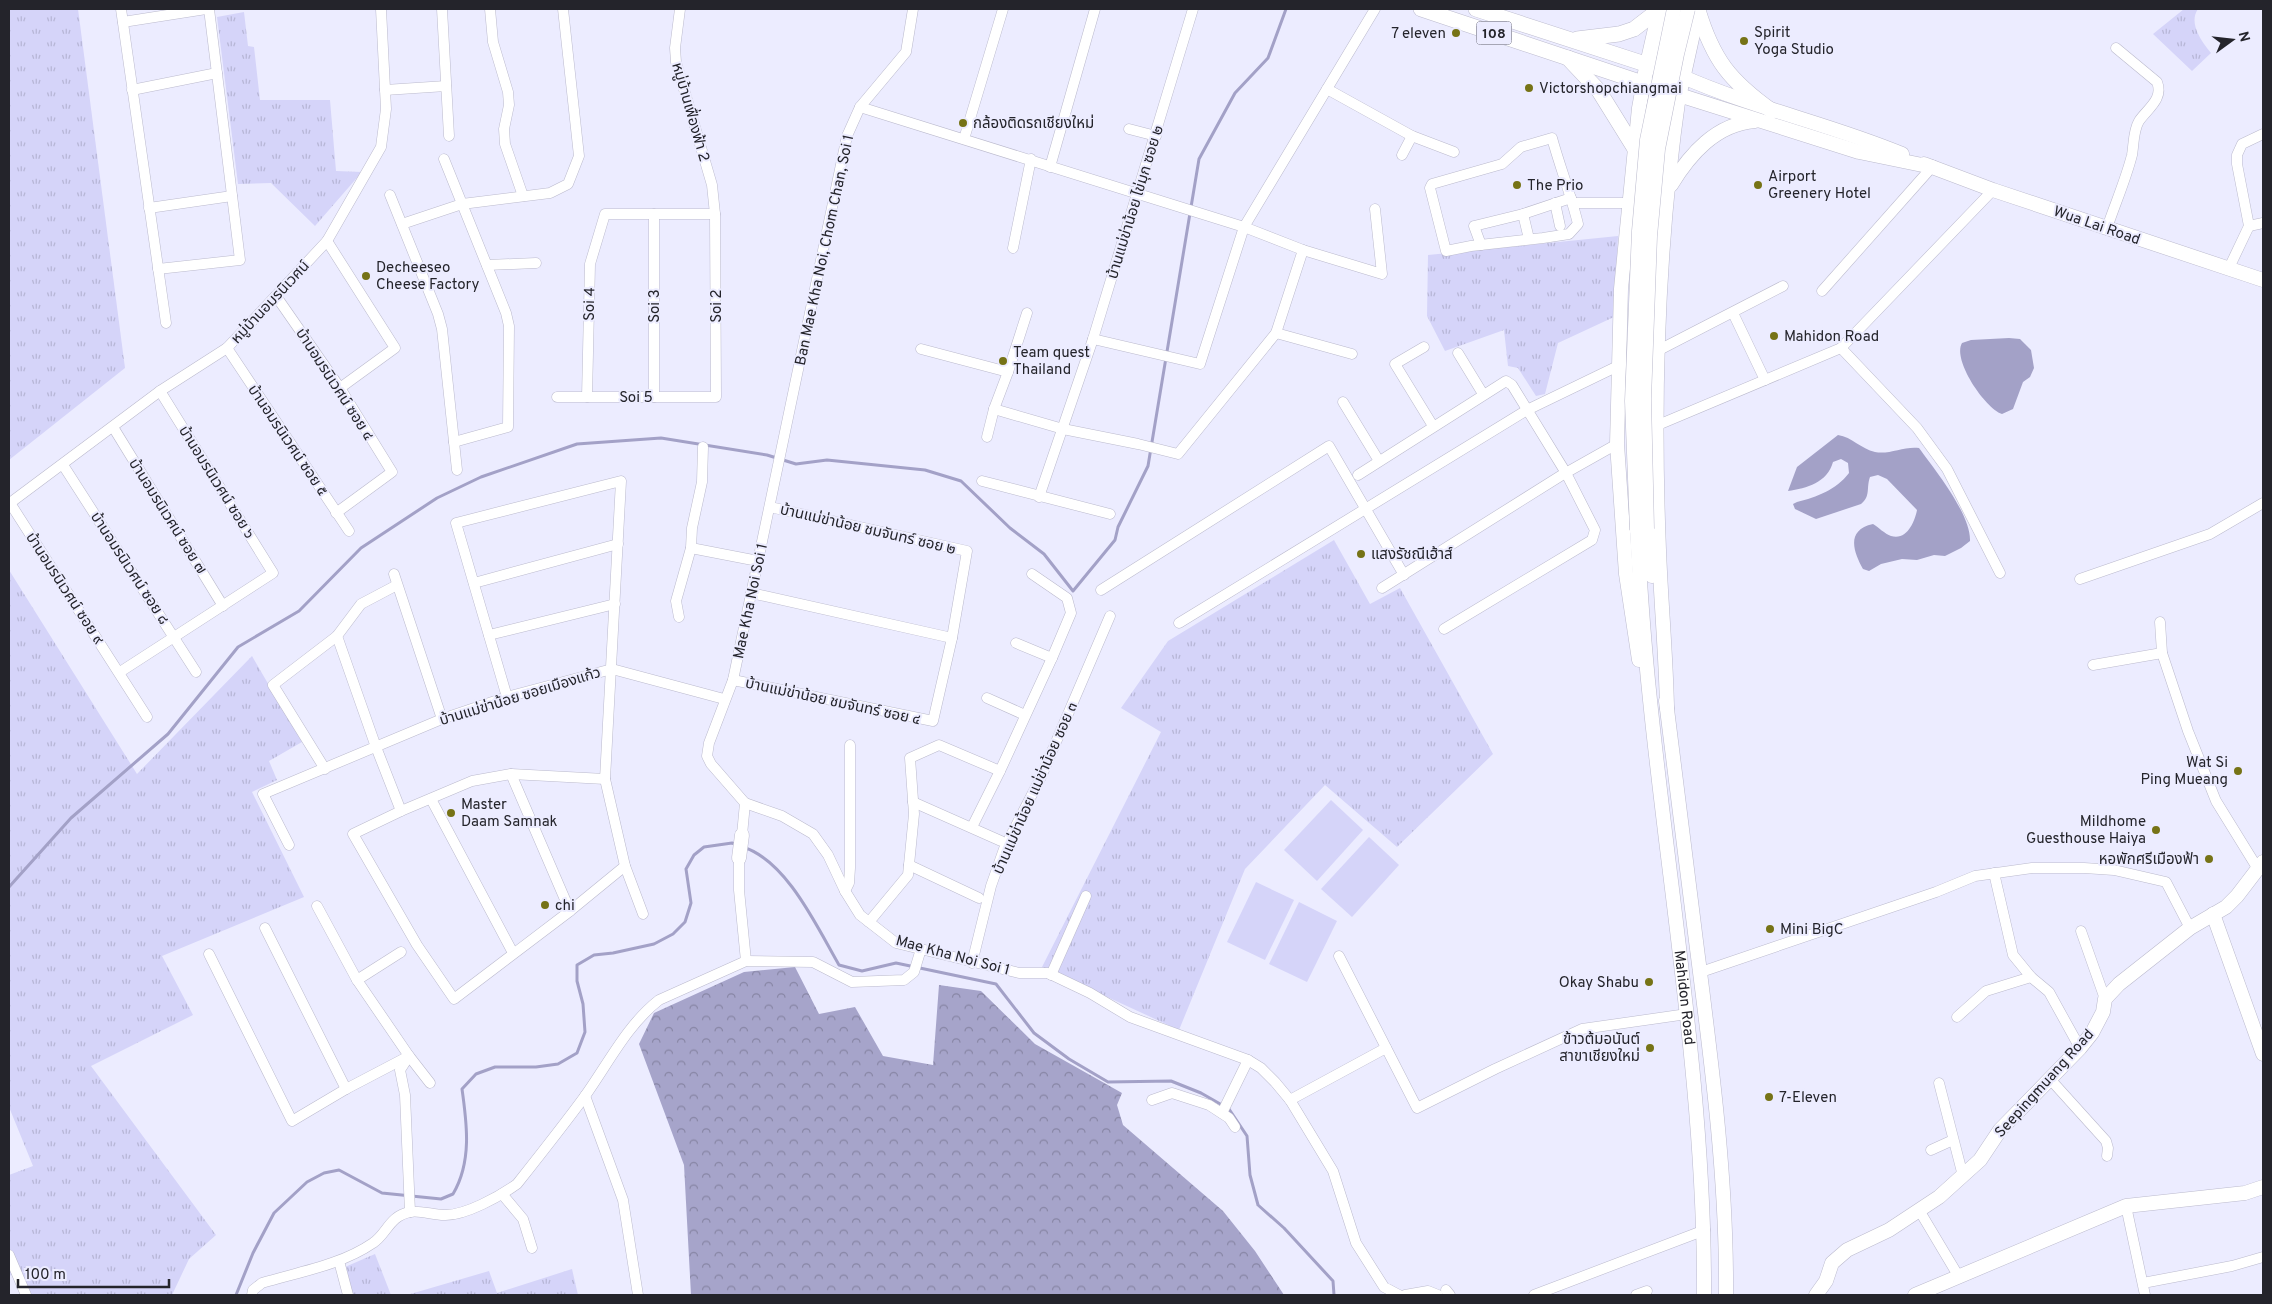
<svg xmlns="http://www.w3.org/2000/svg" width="2272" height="1304" font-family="Overpass,'Noto Sans Thai',sans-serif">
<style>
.grass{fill:url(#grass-tufts)}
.forest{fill:url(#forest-crowns)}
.garden{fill:#d5d4f9}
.water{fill:#a3a1c7}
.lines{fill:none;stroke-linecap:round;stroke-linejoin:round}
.stream{stroke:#a3a1c7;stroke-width:3}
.street-casing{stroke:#bbbacd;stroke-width:11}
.secondary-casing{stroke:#bbbacd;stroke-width:15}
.primary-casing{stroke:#bbbacd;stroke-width:16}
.street{stroke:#fff;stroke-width:10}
.secondary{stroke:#fff;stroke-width:14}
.primary{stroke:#fff;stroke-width:15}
.secondary-bridge-casing{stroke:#bbbacd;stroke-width:15;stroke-linecap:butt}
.secondary-bridge{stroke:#fff;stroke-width:14}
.poi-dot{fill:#767316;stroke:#ececff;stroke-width:2}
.labels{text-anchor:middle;stroke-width:4;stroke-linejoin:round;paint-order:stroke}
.shield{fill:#ececff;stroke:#60606b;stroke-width:1}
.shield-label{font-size:14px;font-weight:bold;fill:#24242b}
.poi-label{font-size:15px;fill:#24242b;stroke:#ececff;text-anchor:start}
.street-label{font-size:15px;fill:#24242b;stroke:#ececff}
</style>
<defs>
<pattern id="grass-tufts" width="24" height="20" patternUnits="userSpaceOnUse" patternTransform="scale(1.25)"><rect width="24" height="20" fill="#d5d4f9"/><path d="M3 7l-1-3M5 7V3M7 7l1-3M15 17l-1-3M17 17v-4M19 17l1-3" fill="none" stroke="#b7b6d6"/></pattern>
<pattern id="forest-crowns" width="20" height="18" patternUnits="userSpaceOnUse" patternTransform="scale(1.25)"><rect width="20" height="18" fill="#a6a4ca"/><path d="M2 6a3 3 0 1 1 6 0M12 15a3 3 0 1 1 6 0" fill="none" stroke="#8785a4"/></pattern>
</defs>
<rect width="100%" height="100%" fill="#ececff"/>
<!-- grass -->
<g class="grass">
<path d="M9,9H78L125,368L9,460Z"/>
<path d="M2184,9H2198C2188,23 2202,42 2211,53L2192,71L2153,34Z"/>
<path d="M244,12L248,46L254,47L260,100H330L336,171L362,172L315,226L271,183L238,184L217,17Z"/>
<path d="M1618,236L1614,317L1558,343L1545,394L1536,396L1518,368L1508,366L1504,330L1445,351L1427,316L1428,255Z"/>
<path d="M1334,540L1370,604L1400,588L1493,754L1397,847L1325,785L1245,869L1179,1030L1042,967L1161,732L1121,708L1168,641Z"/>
<path d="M9,570L137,774L252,656L302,742L269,761L277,780L252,792L304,897L162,956L193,1015L91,1066L216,1235L189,1259L172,1295H30L20,1272L9,1276V1175L33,1166L9,1107Z"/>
<path d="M375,1254L391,1295H353L345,1267Z"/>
<path d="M572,1269L578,1295H407L489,1271L497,1293Z"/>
</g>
<!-- forest -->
<path class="forest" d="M795,967L819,1014L855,1007L883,1056L933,1065L939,985L981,991L1035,1044L1122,1093L1117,1105L1123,1125L1223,1211L1255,1251L1284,1295H691L684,1165L639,1044L654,1013L744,972Z"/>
<!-- garden -->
<g class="garden">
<path d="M1331,800L1363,830L1317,881L1284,850Z"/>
<path d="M1369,837L1399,865L1352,917L1321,889Z"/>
<path d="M1256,882L1294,900L1265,960L1227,942Z"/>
<path d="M1299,902L1337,921L1307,982L1269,964Z"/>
</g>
<!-- water -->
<g class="water">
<path d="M2009,338L2020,339L2031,350L2034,368L2030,377L2023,382L2013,409L2002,414C1985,408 1952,360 1962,343L1971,340Z"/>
<path d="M1838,435C1852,437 1861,449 1875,452C1889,455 1904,446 1919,448C1935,470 1971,514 1970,541L1961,548L1945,556L1934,555L1917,560L1902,559L1881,564L1869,571L1863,569C1853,551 1846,530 1873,524C1878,527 1885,534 1891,536C1907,541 1915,521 1917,510L1887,479L1878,475L1870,477C1866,488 1871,496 1861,504L1816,519L1795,509L1793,504L1797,502C1817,497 1836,490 1849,473L1848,463L1841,459L1833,462C1827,483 1807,488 1788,491L1797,467Z"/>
</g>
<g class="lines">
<!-- stream -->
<g class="stream">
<path d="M743,847C787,861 817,927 839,965L862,971L896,963L996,984L1034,1033L1069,1059L1108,1082L1171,1081L1201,1093L1229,1109L1247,1136L1250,1175L1258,1205L1284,1228L1333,1281L1334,1295"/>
<path d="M9,887L71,818L168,734L238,647L299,611L361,548L437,498L481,477L577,444L661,438L767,455L796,464L827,460L925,470L961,481L1010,528L1044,554L1073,591L1115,540L1118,527L1148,466L1199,159L1235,93L1268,58L1286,9"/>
<path d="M236,1295L253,1253L274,1213L307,1182L324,1173L339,1170L382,1193L441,1199L453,1194C472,1162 467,1124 462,1089L476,1074L495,1067H536L558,1064L577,1053L585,1032L583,1004L577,981V965L594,955L613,953L654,944L673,934L685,922L691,903L686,869L694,855L704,847L732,843L737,845"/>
</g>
<!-- street casing -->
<g class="street-casing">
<g id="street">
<path d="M121,9L166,323"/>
<path d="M442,9L449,136"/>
<path d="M490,9L493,42L508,92L509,105L504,129L505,144L523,196"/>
<path d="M913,9L906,52L860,107L847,136L733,680L709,743L707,756L711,764L745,803L782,816L813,834L828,855L845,891L860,915L896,943L1019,973H1048L1090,993L1130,1017L1248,1060L1261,1068L1275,1082L1290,1100L1333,1171L1356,1243L1384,1287L1399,1295"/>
<path d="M123,22L206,9"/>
<path d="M1327,89L1412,136L1454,152"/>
<path d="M132,90L217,73"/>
<path d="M385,90L446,86"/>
<path d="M860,107L1244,227L1303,250L1382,274L1375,209"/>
<path d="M1129,129L1156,136"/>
<path d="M1552,138C1560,167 1571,195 1578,224L1569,234L1543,238L1471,246L1446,251L1430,188L1432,184L1502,164L1521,147Z"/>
<path d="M964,139L1003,9"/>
<path d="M1402,155L1412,136"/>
<path d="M444,159L506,313L509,326L508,427L454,442"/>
<path d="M1050,167L1095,9"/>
<path d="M390,195L438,314L442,329L457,470"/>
<path d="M1555,203L1560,226"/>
<path d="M1573,203H1629"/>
<path d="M149,208L232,196"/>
<path d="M1523,214L1529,239"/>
<path d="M402,224L462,204L550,193L568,184L579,156L563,9"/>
<path d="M2249,226L2263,223"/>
<path d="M2107,228C2115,204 2126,179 2132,155C2134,144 2133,131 2139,121C2147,109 2164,99 2157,82L2116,48"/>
<path d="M327,241L395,348L340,388"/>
<path d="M1481,245L1474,226L1523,214L1571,198"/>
<path d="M1013,248L1031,159"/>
<path d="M487,265L536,263"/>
<path d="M2229,268L2249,226L2237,164V155L2242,144L2263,134"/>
<path d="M158,269L240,260L209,9"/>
<path d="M1822,291L1932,167"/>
<path d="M276,296L340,388L392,472L336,513"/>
<path d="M1733,313L1765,380"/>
<path d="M1276,333L1352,354"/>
<path d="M1093,339L1200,364L1244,227L1375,9"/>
<path d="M1424,347L1395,364L1433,426"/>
<path d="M227,348L349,531"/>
<path d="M1841,348L1917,428L1947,469L2000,573"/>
<path d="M921,349L1008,372L1027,313"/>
<path d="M1659,350L1783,286"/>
<path d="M1458,353L1483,394"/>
<path d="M557,397H716L715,214L712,185L676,62L675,48L680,9"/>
<path d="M587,397L590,264L605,214H715"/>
<path d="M654,397V214"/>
<path d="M1343,402L1379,461"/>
<path d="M994,409L1063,429L1138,444L1178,454L1276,333L1303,250"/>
<path d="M1658,425L1841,348L1993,190"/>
<path d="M113,427L223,606"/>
<path d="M987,437L994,409L1008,372"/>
<path d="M63,465L196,672"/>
<path d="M1358,475L1506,381L1512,385L1566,473L1595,530L1592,540L1444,629"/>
<path d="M982,481L1110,514"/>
<path d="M1039,497L1093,339L1193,9"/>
<path d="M691,548L758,561"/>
<path d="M394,574L442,719"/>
<path d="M2080,579L2210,534L2263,503"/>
<path d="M474,583L618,544"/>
<path d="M1382,588L1562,475L1617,444"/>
<path d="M1101,590L1329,446L1404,575"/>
<path d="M751,593L952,638"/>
<path d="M679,617L676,601L691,548L692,528L702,482L703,447"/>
<path d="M2160,622L2162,653L2188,731L2216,801L2258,869"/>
<path d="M1179,623L1527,410L1618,366"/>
<path d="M489,635L615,604"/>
<path d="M337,636L376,747L401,811"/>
<path d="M1016,643L1052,658"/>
<path d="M2093,665L2162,653"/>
<path d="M120,672L273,573L160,391"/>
<path d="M733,680L933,721L952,638L967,551L770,507"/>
<path d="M507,697L456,523L621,481L605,779L625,866L643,914"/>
<path d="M987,698L1025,715"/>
<path d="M147,717L10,503L160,391L227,348L327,241L381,147L386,109L381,9"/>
<path d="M325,769L273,685L337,636L361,604L397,585"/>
<path d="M511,774L570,911"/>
<path d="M605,779L511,774L472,781L401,811L353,834L417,945L454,999L570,911L625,866"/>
<path d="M431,799L513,953"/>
<path d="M913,802L1001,841"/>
<path d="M972,827L1000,771"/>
<path d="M742,835L745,803"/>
<path d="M289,845L263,794L442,719L507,697L612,669L724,699"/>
<path d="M739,858V890L746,961"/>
<path d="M909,865L979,898"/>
<path d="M1994,873L2013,955L2031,977L2049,992L2080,1048"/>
<path d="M845,891L849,883L850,868V745"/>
<path d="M317,906L357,980L409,1056L400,1070L405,1095L410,1212"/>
<path d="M869,922L908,875L914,814L910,758L939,745L1000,771L1052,658L1071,613L1067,598L1032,574"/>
<path d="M265,928L346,1089"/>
<path d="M2081,931L2105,999"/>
<path d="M209,954L292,1121L346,1089L409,1056L430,1083"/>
<path d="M1339,956L1417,1108L1495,1069L1582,1029L1687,1014"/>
<path d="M972,963L991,886L1004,849L1041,777L1110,616"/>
<path d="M1701,972L1936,892L1975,876L2032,868H2084L2114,870L2166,882L2190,928"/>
<path d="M1051,975L1086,896"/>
<path d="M357,980L401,952"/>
<path d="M1957,1017L1986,991L2031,977"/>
<path d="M2050,1079L2106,1141L2108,1148L2107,1156"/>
<path d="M1939,1083L1963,1176"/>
<path d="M585,1096L623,1200L638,1295"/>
<path d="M1152,1100L1172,1093L1209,1105L1229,1118L1235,1127"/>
<path d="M1290,1100L1386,1048"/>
<path d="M1222,1113L1248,1060"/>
<path d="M1931,1150L1953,1140"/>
<path d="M502,1194L523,1219L532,1248"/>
<path d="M2126,1206L2145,1295"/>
<path d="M1919,1210L1959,1277"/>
<path d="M9,1255L26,1295"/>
<path d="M339,1261L348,1295"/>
<path d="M2143,1283L2232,1266L2263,1257"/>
<path d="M1446,1290L1450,1295"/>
<path d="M252,1295L253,1290L262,1283C299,1272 341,1265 373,1243C387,1234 389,1216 410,1212C420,1210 433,1215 444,1215C465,1216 500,1196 517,1184C540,1155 563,1126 585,1096C608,1064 627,1025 659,1000L746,961L813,962L852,982L904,980L914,972L921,949"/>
<path d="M1405,1295L1428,1291L1438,1295"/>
<path d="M1534,1295L1705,1230"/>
<path d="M1636,1295L1647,1291"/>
</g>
</g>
<!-- secondary casing -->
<g class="secondary-casing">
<g id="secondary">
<path d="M1681,76C1753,108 1830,124 1902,154"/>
<path d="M1924,164L1993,190L2263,280"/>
<path d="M1671,185C1690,154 1716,124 1755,121"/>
<path d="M1647,529L1652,576"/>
<path id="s1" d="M1637,530C1640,587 1644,643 1650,700C1670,898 1705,1095 1704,1295"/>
<path d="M1639,660L1626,574L1617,444L1621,289L1639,108L1644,81"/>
<path d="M1666,701C1676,781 1686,861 1696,941C1711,1059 1727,1176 1726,1295"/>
<path d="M1667,708C1666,656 1661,603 1659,550C1653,402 1658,241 1679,95L1859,152L1932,167"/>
<path d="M739,858L742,835"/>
<path d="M2213,914L2263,1054"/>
<path d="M1816,1295L1826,1281L1832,1263L1847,1250L1889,1230L1939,1197L1980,1160L2000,1130L2080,1048L2092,1033L2103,1012L2105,999L2119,984L2190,928L2226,907L2237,896L2263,862"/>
<path d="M1915,1295L2126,1206L2245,1193L2263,1187"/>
</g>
</g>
<!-- primary casing -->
<g class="primary-casing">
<g id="primary">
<path d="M1421,9L1679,95L1698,9"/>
<path d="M1476,9L1673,73"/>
<path d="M1698,10C1713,60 1730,81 1772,111"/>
<path d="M1577,39L1619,34L1634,29L1660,9"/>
<path d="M1568,58L1599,91L1635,149"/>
<path d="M1645,75L1660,9"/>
</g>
</g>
<!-- street -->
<use href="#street" class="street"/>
<!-- secondary -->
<use href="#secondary" class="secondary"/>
<!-- primary -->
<use href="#primary" class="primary"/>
<!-- secondary-bridge casing -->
<g class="secondary-bridge-casing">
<g id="secondary-bridge">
<path d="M1647,529L1644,399L1650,236L1658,149L1677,54L1688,9"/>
<path d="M1637,530L1632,401L1639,231L1647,140L1674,9"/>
</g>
</g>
<!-- secondary-bridge -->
<use href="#secondary-bridge" class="secondary-bridge"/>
</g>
<!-- markers -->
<g class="poi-dot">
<circle cx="1456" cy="33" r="5"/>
<circle cx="1744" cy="41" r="5"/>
<circle cx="1529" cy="88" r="5"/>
<circle cx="963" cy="123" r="5"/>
<circle cx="1517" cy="185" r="5"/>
<circle cx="1758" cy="185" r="5"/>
<circle cx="366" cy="276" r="5"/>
<circle cx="1774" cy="336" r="5"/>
<circle cx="1003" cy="361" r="5"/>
<circle cx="1361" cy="554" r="5"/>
<circle cx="2238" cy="771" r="5"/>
<circle cx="451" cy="813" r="5"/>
<circle cx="2156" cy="830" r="5"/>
<circle cx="2209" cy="859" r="5"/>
<circle cx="545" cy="905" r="5"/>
<circle cx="1770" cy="929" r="5"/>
<circle cx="1649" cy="982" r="5"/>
<circle cx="1650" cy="1048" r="5"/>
<circle cx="1769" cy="1097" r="5"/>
</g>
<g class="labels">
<!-- shield labels -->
<rect class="shield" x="1476.5" y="21.5" width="35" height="23" rx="4"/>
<g class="shield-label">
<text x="1494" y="38">108</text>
</g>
<!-- poi labels -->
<g class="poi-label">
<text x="1754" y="37">Spirit<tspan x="1754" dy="17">Yoga Studio</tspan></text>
<text x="1446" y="38" text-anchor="end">7 eleven</text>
<text x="1539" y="93">Victorshopchiangmai</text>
<text x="973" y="128">กล้องติดรถเชียงใหม่</text>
<text x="1768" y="181">Airport<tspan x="1768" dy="17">Greenery Hotel</tspan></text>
<text x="1527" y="190">The Prio</text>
<text x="376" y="272">Decheeseo<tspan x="376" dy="17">Cheese Factory</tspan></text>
<text x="1784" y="341">Mahidon Road</text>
<text x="1013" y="357">Team quest<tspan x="1013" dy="17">Thailand</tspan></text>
<text x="1371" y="559">แสงรัชณีเฮ้าส์</text>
<text x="2228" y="767" text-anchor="end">Wat Si<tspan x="2228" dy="17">Ping Mueang</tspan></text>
<text x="461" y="809">Master<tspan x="461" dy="17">Daam Samnak</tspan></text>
<text x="2146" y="826" text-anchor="end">Mildhome<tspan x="2146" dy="17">Guesthouse Haiya</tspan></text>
<text x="2199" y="864" text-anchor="end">หอพักศรีเมืองฟ้า</text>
<text x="555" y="910">chi</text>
<text x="1780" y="934">Mini BigC</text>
<text x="1639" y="987" text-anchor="end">Okay Shabu</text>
<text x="1640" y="1044" text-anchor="end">ข้าวต้มอนันต์<tspan x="1640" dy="17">สาขาเชียงใหม่</tspan></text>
<text x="1779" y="1102">7-Eleven</text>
</g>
<!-- street labels -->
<g class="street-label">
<text transform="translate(691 112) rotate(74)" y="5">หมู่บ้านเฟื่องฟ้า 2</text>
<text transform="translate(1135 202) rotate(-73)" y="5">บ้านแม่ข่าน้อย ไข่มุก ซอย ๒</text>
<text transform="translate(2097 225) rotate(19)" y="5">Wua Lai Road</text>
<text transform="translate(824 250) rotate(-78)" y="5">Ban Mae Kha Noi, Chom Chan, Soi 1</text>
<text transform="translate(270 302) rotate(-47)" y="5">หมู่บ้านอมรนิเวศน์</text>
<text transform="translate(589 304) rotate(-89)" y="5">Soi 4</text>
<text transform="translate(654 306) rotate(-90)" y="5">Soi 3</text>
<text transform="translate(716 306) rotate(-90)" y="5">Soi 2</text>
<text transform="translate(335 384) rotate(57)" y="5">บ้านอมรนิเวศน์ ซอย ๔</text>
<text x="636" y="402">Soi 5</text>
<text transform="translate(288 440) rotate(56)" y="5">บ้านอมรนิเวศน์ ซอย ๕</text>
<text transform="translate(217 482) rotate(58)" y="5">บ้านอมรนิเวศน์ ซอย ๖</text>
<text transform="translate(168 516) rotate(58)" y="5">บ้านอมรนิเวศน์ ซอย ๗</text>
<text transform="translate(868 529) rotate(13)" y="5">บ้านแม่ข่าน้อย ชมจันทร์ ซอย ๒</text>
<text transform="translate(130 568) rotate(57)" y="5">บ้านอมรนิเวศน์ ซอย ๘</text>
<text transform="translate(65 588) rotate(57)" y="5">บ้านอมรนิเวศน์ ซอย ๙</text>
<text transform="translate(750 601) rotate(-78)" y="5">Mae Kha Noi Soi 1</text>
<text transform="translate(520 696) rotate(-17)" y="5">บ้านแม่ข่าน้อย ซอยเมืองแก้ว</text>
<text transform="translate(833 701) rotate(12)" y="5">บ้านแม่ข่าน้อย ชมจันทร์ ซอย ๔</text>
<text transform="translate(1035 788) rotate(-66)" y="5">บ้านแม่ข่าน้อย แม่ข่าน้อย ซอย ๓</text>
<text transform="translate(953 955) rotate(15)" y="5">Mae Kha Noi Soi 1</text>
<text dy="5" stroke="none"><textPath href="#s1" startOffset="470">Mahidon Road</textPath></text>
<text transform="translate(2044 1083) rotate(-48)" y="5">Seepingmuang Road</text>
</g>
</g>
<!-- border -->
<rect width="2272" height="1304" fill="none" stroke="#24242b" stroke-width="20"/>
<!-- north arrow -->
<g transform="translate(2232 40) rotate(75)" stroke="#ececff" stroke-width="4" paint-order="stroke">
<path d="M0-4L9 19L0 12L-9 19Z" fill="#24242b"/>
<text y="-8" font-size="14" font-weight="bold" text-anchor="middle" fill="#24242b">N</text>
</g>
<!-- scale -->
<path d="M18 1279v8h151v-8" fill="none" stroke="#24242b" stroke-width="2.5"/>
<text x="25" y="1279" font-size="15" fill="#24242b" stroke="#ececff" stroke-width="4" paint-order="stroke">100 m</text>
</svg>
